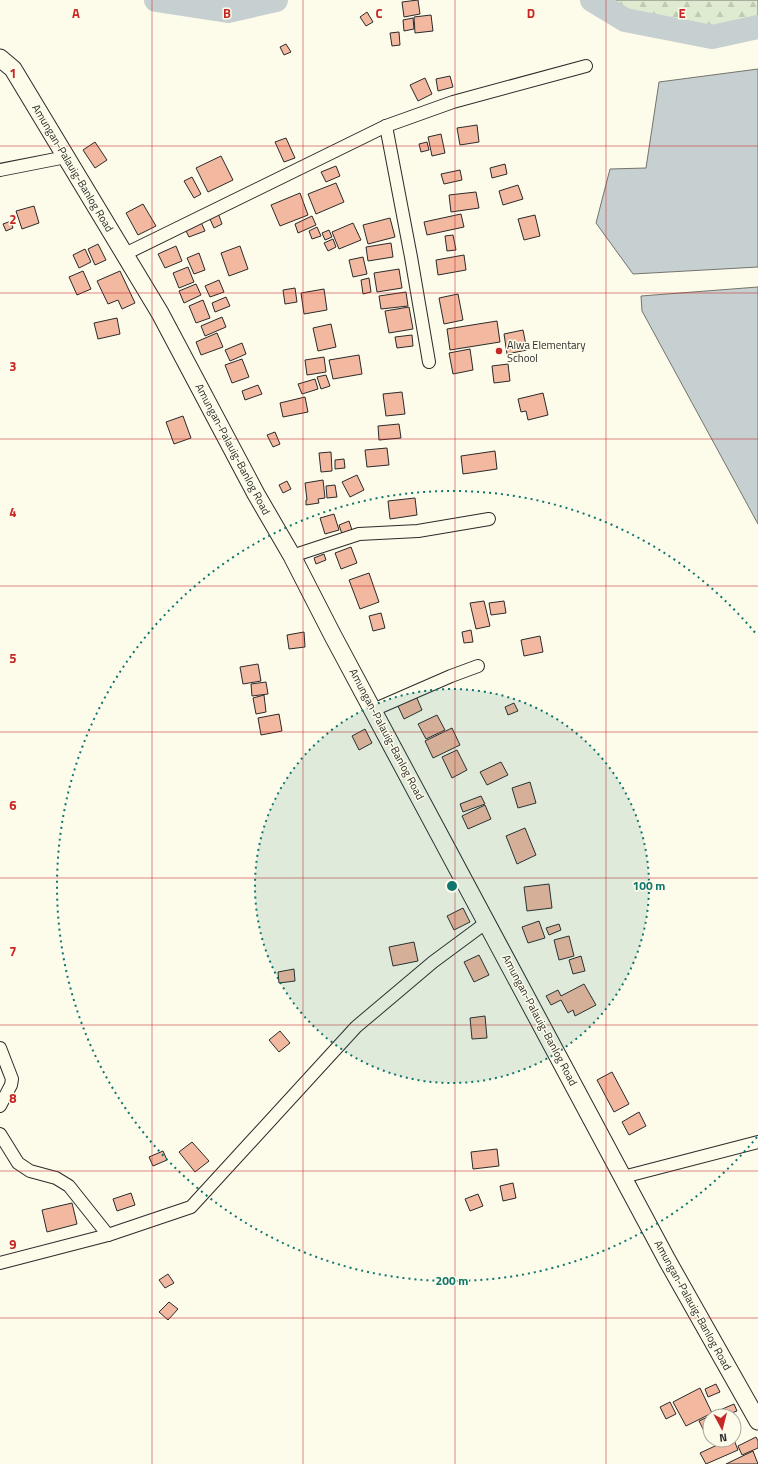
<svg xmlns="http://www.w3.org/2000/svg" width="758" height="1464" font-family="'Titillium Web',sans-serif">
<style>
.forest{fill:url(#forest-firs);stroke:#74746e}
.water{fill:#c7d0d0;stroke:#74746e}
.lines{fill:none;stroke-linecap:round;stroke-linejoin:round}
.river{stroke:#c7d0d0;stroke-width:24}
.building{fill:#f2b8a0;stroke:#2b2b2b}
.minor-casing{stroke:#2b2b2b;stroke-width:14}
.secondary-casing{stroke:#2b2b2b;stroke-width:19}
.minor{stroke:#fdfbea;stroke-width:12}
.secondary{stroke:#fdfbea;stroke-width:17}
.grid{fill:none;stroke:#c62828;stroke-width:1;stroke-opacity:0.55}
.ring{fill:none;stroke:#0f766e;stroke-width:2;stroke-dasharray:2 4}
.poi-dot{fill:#c62828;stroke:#fdfbea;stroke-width:1.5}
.labels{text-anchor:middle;stroke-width:3;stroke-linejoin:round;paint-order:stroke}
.street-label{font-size:11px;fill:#2b2b2b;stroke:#fdfbea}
.poi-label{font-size:11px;fill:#2b2b2b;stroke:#fdfbea;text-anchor:start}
.grid-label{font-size:13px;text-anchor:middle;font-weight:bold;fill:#c62828;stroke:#fdfbea;stroke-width:3;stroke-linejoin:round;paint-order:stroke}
.centre{fill:#0f766e;stroke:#fdfbea;stroke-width:2}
.ring-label{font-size:12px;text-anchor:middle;font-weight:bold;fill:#0f766e;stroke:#fdfbea;stroke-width:3;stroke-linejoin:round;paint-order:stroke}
</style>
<defs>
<pattern id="forest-firs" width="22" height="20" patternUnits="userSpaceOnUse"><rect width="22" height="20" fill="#deebd1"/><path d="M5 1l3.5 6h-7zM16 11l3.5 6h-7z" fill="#bfcab4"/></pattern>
</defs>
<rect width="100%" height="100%" fill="#fdfbea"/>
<!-- forest -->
<path class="forest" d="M592,0H758V27L712,37L625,20Z"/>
<!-- water -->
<g class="water">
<path d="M758,69V267L633,274L596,223L610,169L646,168L659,82Z"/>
<path d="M758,287V524L642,311L641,296Z"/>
</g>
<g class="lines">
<!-- river -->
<g class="river">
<path d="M156,0L228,11L276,0"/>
<path d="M592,0L625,20L712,37L758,27"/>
</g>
</g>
<!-- building -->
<g class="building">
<path d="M418,0L420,14L404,17L402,2Z"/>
<path d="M367,12L373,22L366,26L360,17Z"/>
<path d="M431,15L433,31L415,33L414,17Z"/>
<path d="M413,18L414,29L404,31L403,20Z"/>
<path d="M399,32L400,45L392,46L390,33Z"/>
<path d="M286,44L291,52L284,55L280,47Z"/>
<path d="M450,76L453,87L438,91L436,79Z"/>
<path d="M425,78L432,94L418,101L410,85Z"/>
<path d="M477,125L479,142L460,145L457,128Z"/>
<path d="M441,134L445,153L432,156L428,137Z"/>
<path d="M286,138L295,158L284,162L275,142Z"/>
<path d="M95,142L107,160L95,168L83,150Z"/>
<path d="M427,142L429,150L421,152L419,144Z"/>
<path d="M221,156L233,180L208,192L196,168Z"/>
<path d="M505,164L507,174L492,178L490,168Z"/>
<path d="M336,166L340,176L326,182L321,172Z"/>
<path d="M460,170L462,180L444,184L441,174Z"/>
<path d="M192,177L201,194L194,198L184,181Z"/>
<path d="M336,183L344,202L316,214L308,194Z"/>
<path d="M518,185L523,199L503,205L499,191Z"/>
<path d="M476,192L479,208L451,212L449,195Z"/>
<path d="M300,193L308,215L280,226L271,205Z"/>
<path d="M143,204L156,226L138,235L126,213Z"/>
<path d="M34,206L39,223L22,229L16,211Z"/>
<path d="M218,213L222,224L214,228L209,217Z"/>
<path d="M461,214L464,227L427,235L424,222Z"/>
<path d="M535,215L540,236L524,240L518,219Z"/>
<path d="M312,216L316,225L298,233L295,224Z"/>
<path d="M390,218L395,237L368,244L363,225Z"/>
<path d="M200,220L205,231L189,237L184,227Z"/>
<path d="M11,221L13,228L6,231L3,224Z"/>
<path d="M353,223L361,240L339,249L332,232Z"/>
<path d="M317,227L321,236L312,239L309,231Z"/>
<path d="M329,230L332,237L325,240L322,233Z"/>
<path d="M453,235L456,250L447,251L445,236Z"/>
<path d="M333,239L336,247L328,251L324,243Z"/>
<path d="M391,243L393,257L368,261L366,247Z"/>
<path d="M98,244L106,260L95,265L88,249Z"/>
<path d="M176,246L182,261L165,268L158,254Z"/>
<path d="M240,246L248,269L229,276L221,253Z"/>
<path d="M85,249L91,262L79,268L73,255Z"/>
<path d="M199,253L205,270L194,274L187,258Z"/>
<path d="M464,255L466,270L438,275L436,260Z"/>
<path d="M363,257L367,274L353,277L349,260Z"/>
<path d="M188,267L194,282L179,288L173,273Z"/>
<path d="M399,269L402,288L377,292L374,273Z"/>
<path d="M83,271L91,289L77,295L69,277Z"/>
<path d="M120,271L135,303L122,309L118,300L108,304L97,281Z"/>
<path d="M369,278L371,292L363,294L361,280Z"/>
<path d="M219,280L224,292L210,297L205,286Z"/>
<path d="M196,284L201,295L184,303L179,291Z"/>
<path d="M295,288L297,302L285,304L283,290Z"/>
<path d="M324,289L327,310L304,314L301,293Z"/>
<path d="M406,292L408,306L381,309L379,296Z"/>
<path d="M458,294L463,320L444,324L439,298Z"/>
<path d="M226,297L230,306L215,312L212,303Z"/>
<path d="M203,300L210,318L196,323L189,306Z"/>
<path d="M409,307L413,329L389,333L385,311Z"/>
<path d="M222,317L226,327L205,336L201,326Z"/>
<path d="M117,318L120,334L98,339L94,323Z"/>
<path d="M497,321L500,342L450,350L447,329Z"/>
<path d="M331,324L336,347L318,351L313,328Z"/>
<path d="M523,330L527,350L507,354L504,334Z"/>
<path d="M217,333L223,347L201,355L196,342Z"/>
<path d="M412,335L413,346L397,348L395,337Z"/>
<path d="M242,343L246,354L230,361L225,350Z"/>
<path d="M470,349L473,370L453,374L449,353Z"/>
<path d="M359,355L362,374L333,379L329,360Z"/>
<path d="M324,357L326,372L307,375L305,360Z"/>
<path d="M242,359L249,377L232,383L225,365Z"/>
<path d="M508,364L510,381L494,383L492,366Z"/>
<path d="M326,375L330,386L321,389L317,377Z"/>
<path d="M315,379L318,389L302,394L298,384Z"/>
<path d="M258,385L262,394L245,400L242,391Z"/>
<path d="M402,392L405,414L386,416L383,394Z"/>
<path d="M543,393L548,415L528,420L526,411L521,412L518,399Z"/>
<path d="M305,397L308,412L283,417L280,403Z"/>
<path d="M183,416L191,438L174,444L166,422Z"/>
<path d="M399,424L401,438L379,440L378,426Z"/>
<path d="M275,432L280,444L273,447L267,435Z"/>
<path d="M387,448L389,465L367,467L365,450Z"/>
<path d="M495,451L497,469L463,474L461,456Z"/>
<path d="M331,452L332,471L321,472L319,453Z"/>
<path d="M344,459L345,468L335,469V460Z"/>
<path d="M357,475L364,490L350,497L342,482Z"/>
<path d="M323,480L325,498L318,499L319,503L306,505V500H307L305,483Z"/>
<path d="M287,481L291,489L283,493L279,485Z"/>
<path d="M335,485L337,497L327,498L326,486Z"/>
<path d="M415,498L417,515L390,519L388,501Z"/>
<path d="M334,514L339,530L325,534L320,518Z"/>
<path d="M349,521L352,530L342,534L339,525Z"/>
<path d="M351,547L357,563L341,569L335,553Z"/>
<path d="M324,554L326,560L316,564L314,558Z"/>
<path d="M369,573L379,602L360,609L349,580Z"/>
<path d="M484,601L490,626L476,629L470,603Z"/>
<path d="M504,601L506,613L491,615L489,603Z"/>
<path d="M381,613L385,628L373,631L369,616Z"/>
<path d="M471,630L473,642L464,643L462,632Z"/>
<path d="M304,632L305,647L289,649L287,635Z"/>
<path d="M540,636L543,652L524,656L521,640Z"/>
<path d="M258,664L261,681L243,684L240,667Z"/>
<path d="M266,682L268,694L252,696L251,684Z"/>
<path d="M264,695L266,712L256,714L253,698Z"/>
<path d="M416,696L422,710L404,719L397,704Z"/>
<path d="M514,703L518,711L508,715L505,707Z"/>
<path d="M279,714L282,731L261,735L258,718Z"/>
<path d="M437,715L445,730L426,739L418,724Z"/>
<path d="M452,728L460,745L433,758L425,741Z"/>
<path d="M365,729L372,743L359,750L352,736Z"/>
<path d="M457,750L467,770L452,778L442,757Z"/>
<path d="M501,762L508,775L487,785L480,772Z"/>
<path d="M530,782L536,803L518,808L512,788Z"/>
<path d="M481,796L485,804L463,812L460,804Z"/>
<path d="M485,805L491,819L468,829L462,816Z"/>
<path d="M525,828L536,855L517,864L506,836Z"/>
<path d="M549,884L552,908L527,911L524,887Z"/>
<path d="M463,908L470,922L454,930L447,916Z"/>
<path d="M539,921L545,938L528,943L522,927Z"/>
<path d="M559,924L561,930L549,935L546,928Z"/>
<path d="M569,936L574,956L559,960L554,940Z"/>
<path d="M414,942L418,961L393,966L389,947Z"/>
<path d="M479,955L489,975L474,982L464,962Z"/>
<path d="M581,956L585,971L573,974L569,960Z"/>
<path d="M294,969L295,981L279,983L278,972Z"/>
<path d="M584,984L596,1005L575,1016L573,1010L568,1013L561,1000L551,1005L546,996L558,990L561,996Z"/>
<path d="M485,1016L487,1038L472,1039L470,1018Z"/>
<path d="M280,1031L290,1043L279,1052L269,1040Z"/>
<path d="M612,1072L629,1104L614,1112L597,1080Z"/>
<path d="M639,1112L646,1126L629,1135L622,1122Z"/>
<path d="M192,1142L209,1161L195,1172L179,1152Z"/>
<path d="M497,1149L499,1166L473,1169L471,1152Z"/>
<path d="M163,1151L167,1160L153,1166L149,1157Z"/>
<path d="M513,1183L516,1198L503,1201L500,1186Z"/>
<path d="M131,1193L135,1205L117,1211L113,1199Z"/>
<path d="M478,1194L483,1206L470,1211L465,1199Z"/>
<path d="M72,1203L77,1224L47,1232L42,1210Z"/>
<path d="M168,1274L174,1283L165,1288L159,1280Z"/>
<path d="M169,1302L178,1309L168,1320L159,1312Z"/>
<path d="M716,1384L720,1392L708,1397L705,1389Z"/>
<path d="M700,1388L712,1413L686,1426L673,1402Z"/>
<path d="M670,1402L676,1414L666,1419L660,1407Z"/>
<path d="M734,1404L737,1411L723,1416L720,1410Z"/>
<path d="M714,1414L715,1416H710V1434L706,1435L699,1421Z"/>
<path d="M734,1418L740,1433L734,1436Z"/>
<path d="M756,1437L758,1441V1448L742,1455L738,1446Z"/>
<path d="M728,1440H734L738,1450L706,1464L700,1453Z"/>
<path d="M753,1451L758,1464H726Z"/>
</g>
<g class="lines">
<!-- minor casing -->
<g class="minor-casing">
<g id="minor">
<path d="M386,126L411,257L429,362"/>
<path d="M0,170L66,157"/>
<path d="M125,254L386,126L453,102L586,66"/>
<path d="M292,556L359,534L418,531L489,519"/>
<path d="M373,710L451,676L478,666"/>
<path d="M0,1048L12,1079L11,1085L0,1106"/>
<path d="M0,1134L18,1163L30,1171L56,1178L69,1186L108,1235"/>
<path d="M623,1177L758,1142"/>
<path d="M0,1263L108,1235L191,1207L356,1027L433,962L487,922"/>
</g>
</g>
<!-- secondary casing -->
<g class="secondary-casing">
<path id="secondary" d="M0,58L13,69L160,313L256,494L292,556L333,636L667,1260L758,1421"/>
</g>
<!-- minor -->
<use href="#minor" class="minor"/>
<!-- secondary -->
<use href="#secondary" class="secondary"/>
</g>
<!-- grid -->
<path class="grid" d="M152,0V1464M303,0V1464M455,0V1464M606,0V1464M0,146H758M0,293H758M0,439H758M0,586H758M0,732H758M0,878H758M0,1025H758M0,1171H758M0,1318H758"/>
<!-- distance rings -->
<circle cx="452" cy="886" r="197" fill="#0f766e" fill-opacity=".12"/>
<g class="ring">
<circle cx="452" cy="886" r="197"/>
<path d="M757 1137A395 395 0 1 1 757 635"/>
</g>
<!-- markers -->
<circle class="poi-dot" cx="499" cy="351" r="4"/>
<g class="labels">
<!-- street labels -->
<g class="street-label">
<text transform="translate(73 168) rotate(59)" y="4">Amungan-Palauig-Banlog Road</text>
<text transform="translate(233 449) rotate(62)" y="4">Amungan-Palauig-Banlog Road</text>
<text transform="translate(387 734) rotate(62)" y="4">Amungan-Palauig-Banlog Road</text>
<text transform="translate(540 1020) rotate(62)" y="4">Amungan-Palauig-Banlog Road</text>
<text transform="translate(693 1305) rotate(61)" y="4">Amungan-Palauig-Banlog Road</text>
</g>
<!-- poi labels -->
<g class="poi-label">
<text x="507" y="349">Alwa Elementary<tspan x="507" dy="13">School</tspan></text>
</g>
</g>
<g class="grid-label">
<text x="76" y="18">A</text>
<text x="227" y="18">B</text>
<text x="379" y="18">C</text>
<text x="531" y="18">D</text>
<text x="682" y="18">E</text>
<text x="13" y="78">1</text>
<text x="13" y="224">2</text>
<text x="13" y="371">3</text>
<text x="13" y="517">4</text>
<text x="13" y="663">5</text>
<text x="13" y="810">6</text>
<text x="13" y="956">7</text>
<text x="13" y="1103">8</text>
<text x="13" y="1249">9</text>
</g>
<circle cx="452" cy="886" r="6" class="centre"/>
<g class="ring-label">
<text x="649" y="890">100 m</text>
<text x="452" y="1285">200 m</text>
</g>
<!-- north arrow -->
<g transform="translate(722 1428) rotate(173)"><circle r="19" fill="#fdfbea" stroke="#a9a89e"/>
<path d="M0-3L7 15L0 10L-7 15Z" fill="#c62828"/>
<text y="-6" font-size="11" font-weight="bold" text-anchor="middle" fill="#2b2b2b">N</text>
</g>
</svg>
